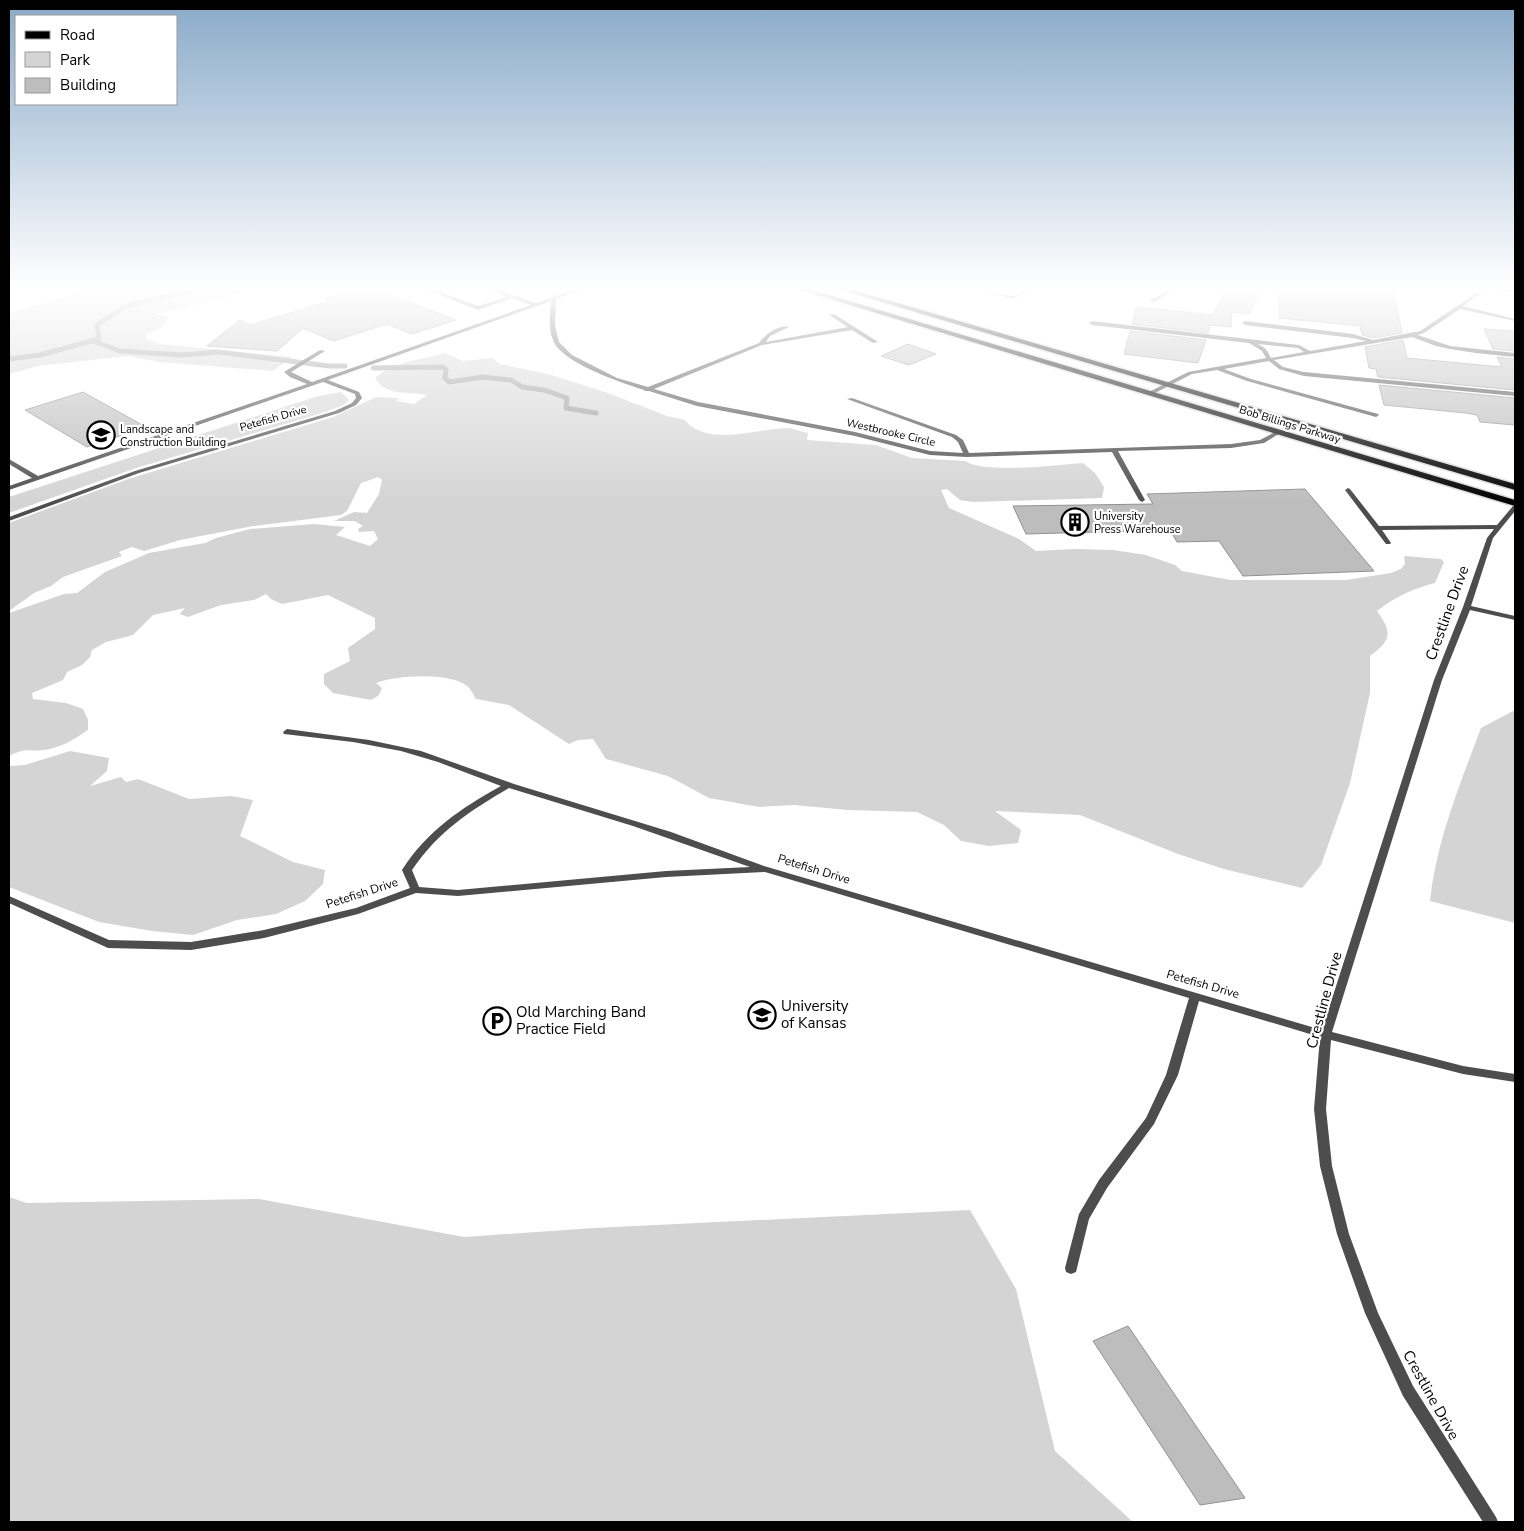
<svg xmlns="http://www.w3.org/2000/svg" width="1524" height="1531" font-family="'Nunito Sans',sans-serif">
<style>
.green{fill:#d4d4d4}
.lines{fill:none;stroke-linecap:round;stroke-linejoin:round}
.stream{stroke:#9b9b9b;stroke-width:5}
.building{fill:#bdbdbd;stroke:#919191}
.major-casing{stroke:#dbdbdb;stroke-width:3}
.minor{fill:#4d4d4d;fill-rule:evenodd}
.major{fill:#000;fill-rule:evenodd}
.labels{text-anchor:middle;stroke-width:4.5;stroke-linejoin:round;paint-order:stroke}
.far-street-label{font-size:11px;fill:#000;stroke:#fff}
.far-poi-label{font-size:11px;fill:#000;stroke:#fff;text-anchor:start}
.street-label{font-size:12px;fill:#000;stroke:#fff}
.near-street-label{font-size:15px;fill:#000;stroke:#fff}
.near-poi-label{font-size:15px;fill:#000;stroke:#fff;text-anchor:start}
</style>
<rect width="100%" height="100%" fill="#fff"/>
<!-- green -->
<g class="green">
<path d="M92,289H247L228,297L154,314L169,317L161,328L146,334L147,339L160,344L292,357L273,371L160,362L127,356L38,366L9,374V318L11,312Z"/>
<path d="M445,353L463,361L492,358L500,364L548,374L608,393L667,416L685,420C707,448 759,428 789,428C795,429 802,432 808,433L807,440L876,445L912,458L965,461C985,474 1057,465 1083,463L1095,473L1104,487L1102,498L973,502L960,500L947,489L941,490L949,508L1019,539L1036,551L1075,549L1113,550L1146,555L1175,565L1182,571L1230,580H1346L1391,573L1401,569L1405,564L1404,556L1441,559L1444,562L1435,583C1412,589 1395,597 1377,611C1392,632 1392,640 1370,656V693L1350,783L1321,865L1302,888L1224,869L1178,854L1080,815L995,811L1021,830L1018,843L989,846L961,841L944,825L917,812L848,810L794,805L759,807L709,798L668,776L606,759L593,739L578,740L569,744L509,705L476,699C474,696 471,689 467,686C450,672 396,675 376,683L382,688L379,695L371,700L333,693L324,684V674L350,661L348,648L375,629V618L328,595L282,604L271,599L266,594L254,600L221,605L188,617L180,614L185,608L153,615L133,635L106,642L92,650L90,657L82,665L67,672L63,680L32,693L33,699L66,703L83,709L88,720V730C75,739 60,748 44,750C26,752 28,747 9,756V613L64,594L77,593L105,572L149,553L205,543L216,538L250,529L314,524L345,527L336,535L370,546L378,539L374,531L359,532L358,529L363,526L355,521H334L354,512L367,513L379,494L382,480L378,477L361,483L347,511L341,515L253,526L180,540L144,551L132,547L119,552L122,556L63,577L51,586L34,593L9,611V523L128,479L333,417L376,397L399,398L396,401L414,404L427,395C408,391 386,397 375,378C394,361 421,360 445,353Z"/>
<path d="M341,392L349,400L344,405L319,414L136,468L9,513V497L318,396Z"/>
<path d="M1515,710V923L1430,901C1436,842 1460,784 1481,728Z"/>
<path d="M70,751L109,758L107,771L90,786L121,777L126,782L138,779L189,799L231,796L253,800L240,836L293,862L325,870L323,884L305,901L276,914L237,920L193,935L152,931L99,922L9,887V766L25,765Z"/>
<path d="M9,1197L27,1203L259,1199L464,1237L594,1228L970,1210L1016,1289L1055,1451L1133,1522H9Z"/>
</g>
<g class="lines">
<!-- stream -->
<g class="stream">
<path d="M93,341L120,351L183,355L218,352L329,366H345"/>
<path d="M9,359L40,355L99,339L97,325L126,306L196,289"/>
<path d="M373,368L443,367L446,370L445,378L449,382L483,377L511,380L522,387L544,390L567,398L566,408L596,413"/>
</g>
</g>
<!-- building -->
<g class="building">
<path d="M358,289H375L456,320L412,334L387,324L333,341L303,328L277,351L207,346L240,320L251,325L329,301L325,299Z"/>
<path d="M1226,289H1260L1250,314L1232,312L1231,327L1210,325L1208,333L1132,324L1136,307L1213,315Z"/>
<path d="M1279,289H1393L1402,333L1373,338L1362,335L1360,326L1279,318Z"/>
<path d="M1484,329L1515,331V351L1493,349Z"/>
<path d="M1130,331L1206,340L1198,363L1124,354Z"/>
<path d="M1403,340L1407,358L1502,367L1497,357L1515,359V390L1378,377L1376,369L1369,368L1365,347Z"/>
<path d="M908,344L936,354L909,365L881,356Z"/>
<path d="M1379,385L1515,398V425L1480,422L1477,415L1466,413L1384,405Z"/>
<path d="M83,392L146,427L87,447L25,410Z"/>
<path d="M1305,489L1374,571L1243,576L1219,541L1177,542L1170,530L1026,534L1013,506L1153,504L1147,494Z"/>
<path d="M1128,1326L1245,1498L1200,1505L1093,1341Z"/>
</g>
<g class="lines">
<!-- major casing -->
<g class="major-casing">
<g id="major">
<path d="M797,289H809L1515,500V506Z"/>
<path d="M838,289H850L1515,484V490Z"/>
</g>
</g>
<!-- minor -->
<g class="minor">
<path d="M425,289H433L478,306L507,297L487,289H495L536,303L576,289H584L556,299L555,326L559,342L572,355L617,378L648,387L759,343C765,335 778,324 789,327L770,336L766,342L848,327L829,315L834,314L878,342L873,343L852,330L762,345L654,389L698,402L855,432L930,451L963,453L958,442L952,437L847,399L852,398L956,435L963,440L969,453L1231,444L1260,440L1277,431L1282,432L1264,443L1231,448L1118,451L1145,500L1142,502L1139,500L1112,452L967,457L930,455L855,436L697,406L649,391H645L644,390C623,383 561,363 553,340C548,327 550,315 551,301L328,380L359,392L362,398L356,405L339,413L139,473L9,521V517L135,471L335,411L352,403L356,398L355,394L323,382L9,490V486L32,478L9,464V459L38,476L307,384L290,377L284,372L320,350L325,351L291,372L312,382L531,305L512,298L478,310Z"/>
<path d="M978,289C990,289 1000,296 1011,296C1018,296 1025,289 1034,289L1012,299Z"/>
<path d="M1171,289H1178L1154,302L1149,301Z"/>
<path d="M1482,289H1488L1463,306L1515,319V321L1460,309L1424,333L1418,335L1450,346L1515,353V357L1476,353L1450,349L1436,346L1412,337L1274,360L1283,367L1304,372L1515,392V396L1304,376L1279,369L1269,361L1224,369L1251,379L1378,414L1379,415L1376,417L1247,381L1217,370L1192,374L1151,395H1147V393L1188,372L1266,358L1262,351L1249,343L1092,325L1089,323L1092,321L1299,345L1310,351L1366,341L1353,338L1245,325L1242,323L1245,321L1353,334L1373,340L1420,331ZM1258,344L1298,348L1304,352L1271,358L1266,349Z"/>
<path d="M1495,289H1505L1515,292V294Z"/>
<path d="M1348,488L1350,489L1379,526L1497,525L1513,506L1515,505V511L1493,538L1471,606L1515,616V620L1470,610L1442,680L1332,1032L1463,1066L1515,1074V1082L1463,1074L1331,1040L1326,1109L1332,1166L1349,1234L1378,1313L1413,1386L1496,1517L1498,1522H1483L1403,1396L1365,1313L1337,1234L1320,1166L1314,1109L1320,1037L1199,1001L1178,1075L1154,1124L1107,1188L1089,1219L1077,1268L1076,1272L1071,1274L1066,1272L1065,1268L1079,1214L1099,1180L1146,1118L1166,1075L1189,998L765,872L666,877L458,896L416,893L358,914L264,938L191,950L108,948L9,903V896L109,940L191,942L264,930L356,908L410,888L402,870C428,830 460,809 501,786L438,762L401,751L353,742L284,734L283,732L287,729L369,740L421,751L514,784L671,832L764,866L1322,1030L1434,680L1463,607L1487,538L1494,529L1382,530L1391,543L1390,544H1386L1345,490ZM509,788L633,826L750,867L666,871L458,890L419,887L412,870C439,831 468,812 509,788Z"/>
</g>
<!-- major -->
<use href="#major" class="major"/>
</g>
<!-- sky -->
<linearGradient id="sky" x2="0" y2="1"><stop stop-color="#89aac9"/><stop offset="0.57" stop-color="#fff"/><stop offset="1" stop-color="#fff" stop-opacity="0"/></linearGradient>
<rect width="1524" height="504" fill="url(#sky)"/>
<!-- icons -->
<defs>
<g id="university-ring" transform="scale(1.4375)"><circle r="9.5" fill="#fff" stroke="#000" stroke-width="1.5"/><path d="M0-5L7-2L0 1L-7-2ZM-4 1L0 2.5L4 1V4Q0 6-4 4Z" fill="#000"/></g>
<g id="building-ring" transform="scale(1.4375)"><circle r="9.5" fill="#fff" stroke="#000" stroke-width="1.5"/><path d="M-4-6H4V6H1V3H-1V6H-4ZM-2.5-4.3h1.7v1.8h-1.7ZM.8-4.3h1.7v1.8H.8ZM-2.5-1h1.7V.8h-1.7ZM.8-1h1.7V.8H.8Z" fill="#000"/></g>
<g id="parking-ring" transform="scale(1.4375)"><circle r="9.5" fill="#fff" stroke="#000" stroke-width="1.5"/><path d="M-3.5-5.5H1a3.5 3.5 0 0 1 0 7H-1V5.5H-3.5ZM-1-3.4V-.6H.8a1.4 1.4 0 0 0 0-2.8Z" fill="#000"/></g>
</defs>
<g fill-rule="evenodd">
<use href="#university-ring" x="101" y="435"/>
<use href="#building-ring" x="1075" y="522"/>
<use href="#university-ring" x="762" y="1015"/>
<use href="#parking-ring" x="497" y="1021"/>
</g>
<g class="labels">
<!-- far-street labels -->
<g class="far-street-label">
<text transform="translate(273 418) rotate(-16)" y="4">Petefish Drive</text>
<text transform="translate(1290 424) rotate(17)" y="4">Bob Billings Parkway</text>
<text transform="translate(891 432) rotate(13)" y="4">Westbrooke Circle</text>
</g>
<!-- far-poi labels -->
<g class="far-poi-label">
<text x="120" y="433">Landscape and<tspan x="120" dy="13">Construction Building</tspan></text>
<text x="1094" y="520">University<tspan x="1094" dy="13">Press Warehouse</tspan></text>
</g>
<!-- street labels -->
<g class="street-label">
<text transform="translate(814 869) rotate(17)" y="4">Petefish Drive</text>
<text transform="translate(362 893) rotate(-18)" y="4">Petefish Drive</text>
<text transform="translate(1203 984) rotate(16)" y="4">Petefish Drive</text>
</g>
<!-- near-street labels -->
<g class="near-street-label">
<text transform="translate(1447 613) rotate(-70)" y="5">Crestline Drive</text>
<text transform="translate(1324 1000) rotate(-75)" y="5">Crestline Drive</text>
<text transform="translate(1431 1395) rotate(61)" y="5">Crestline Drive</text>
</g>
<!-- near-poi labels -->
<g class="near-poi-label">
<text x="781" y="1011">University<tspan x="781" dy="17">of Kansas</tspan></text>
<text x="516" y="1017">Old Marching Band<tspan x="516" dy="17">Practice Field</tspan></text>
</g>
</g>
<!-- border -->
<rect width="1524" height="1531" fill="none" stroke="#000000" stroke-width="20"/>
<!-- legend -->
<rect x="15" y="15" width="162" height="90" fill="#ffffff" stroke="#999999"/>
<rect x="25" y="31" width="25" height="8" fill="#000000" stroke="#999999"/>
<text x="60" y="40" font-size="15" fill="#000000">Road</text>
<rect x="25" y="52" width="25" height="15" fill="#d4d4d4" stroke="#999999"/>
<text x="60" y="65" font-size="15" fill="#000000">Park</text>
<rect x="25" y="78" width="25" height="15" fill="#bdbdbd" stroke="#999999"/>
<text x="60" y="90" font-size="15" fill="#000000">Building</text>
</svg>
